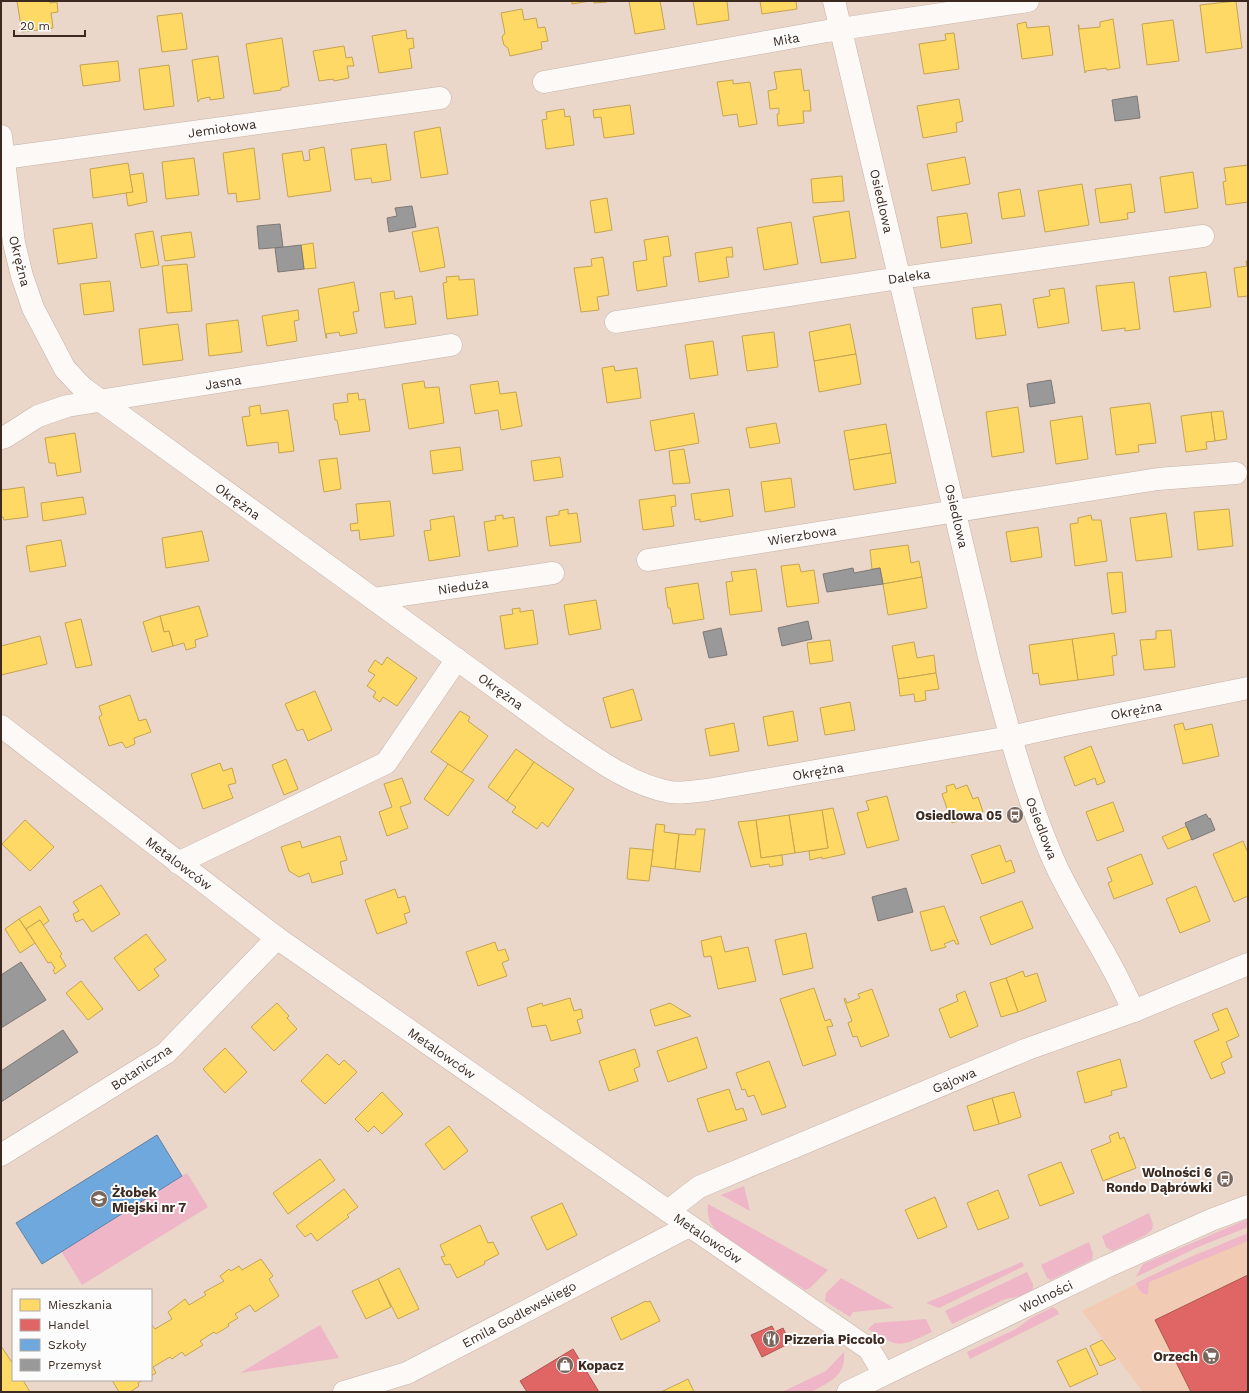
<svg xmlns="http://www.w3.org/2000/svg" width="1249" height="1393" font-family="'Work Sans',sans-serif">
<style>
.built{fill:#f2cbb5}
.green{fill:#eeb6c7}
.homes{fill:#ffd966;stroke:#c4a451}
.shops{fill:#e06666;stroke:#af5451}
.schools{fill:#6fa8dc;stroke:#6082a4}
.industry{fill:#999;stroke:#7d7875}
.lines{fill:none;stroke-linecap:round;stroke-linejoin:round}
.minor-casing{stroke:#c5b3a8;stroke-width:23}
.secondary-casing{stroke:#c5b3a8;stroke-width:23}
.minor{stroke:#fcf9f7;stroke-width:22}
.secondary{stroke:#fcf9f7;stroke-width:22}
.labels{text-anchor:middle;stroke-width:4;stroke-linejoin:round;paint-order:stroke}
.street-label{font-size:13px;fill:#3c2a20;stroke:#fcfcfc}
.poi-label{font-size:13px;font-weight:bold;fill:#3c2a20;stroke:#fcfcfc;text-anchor:end}
</style>
<rect width="100%" height="100%" fill="#ebd6ca"/>
<!-- built -->
<path class="built" d="M1248,1235V1392H1143L1082,1311L1196,1254Z"/>
<!-- green -->
<g class="green">
<path d="M187,1173L208,1207L82,1285L61,1251Z"/>
<path d="M744,1186L750,1211L721,1195Z"/>
<path d="M708,1204L828,1270L810,1288L805,1290L718,1232C709,1223 707,1217 708,1204Z"/>
<path d="M1149,1213L1153,1224L1152,1230L1144,1236L1112,1251L1106,1247L1102,1236Z"/>
<path d="M1248,1219V1227L1198,1247L1136,1277L1143,1264Z"/>
<path d="M1248,1233V1241L1149,1282L1148,1293L1147,1295C1141,1293 1138,1289 1136,1283L1184,1260Z"/>
<path d="M1089,1242L1093,1254L1092,1260L1051,1280L1047,1278L1041,1265Z"/>
<path d="M1022,1262L1024,1266L939,1308L926,1303Z"/>
<path d="M1027,1272L1033,1284V1289L1020,1296L1005,1299L952,1324L945,1311Z"/>
<path d="M841,1278L894,1308L853,1312L850,1317L825,1301L826,1293Z"/>
<path d="M1053,1307L1057,1310L1059,1314L970,1359L967,1352L1016,1329L1031,1318Z"/>
<path d="M926,1319L932,1332C899,1347 900,1349 868,1329L875,1323Z"/>
<path d="M320,1325L339,1358L240,1373Z"/>
<path d="M844,1352C846,1370 836,1379 822,1386C818,1388 814,1391 810,1392C802,1393 790,1392 782,1392L826,1371Z"/>
</g>
<!-- homes -->
<g class="homes">
<path d="M17,1H49L50,3L57,2L58,12L51,13L53,28L22,32Z"/>
<path d="M572,1H590L572,4Z"/>
<path d="M594,1H607V2L594,3Z"/>
<path d="M629,1H660L665,29L635,34Z"/>
<path d="M693,1H727L729,20L697,25Z"/>
<path d="M760,1H796L797,9L762,14Z"/>
<path d="M1236,1L1242,48L1206,53L1200,5Z"/>
<path d="M522,9L524,20L536,18L538,28L545,27L548,41L541,42L542,49L510,56L508,48L504,45L502,37L505,33L501,13Z"/>
<path d="M182,13L187,49L162,52L157,16Z"/>
<path d="M1113,19L1120,68L1107,70L1106,68L1086,71L1085,73L1078,25H1079V29L1100,27V22Z"/>
<path d="M1173,20L1179,61L1147,65L1142,24Z"/>
<path d="M1026,22L1027,28L1049,26L1053,55L1022,59L1017,24Z"/>
<path d="M406,30L407,39L413,38L414,48L409,49L412,68L379,73L372,36Z"/>
<path d="M954,33L959,69L924,74L919,44L946,40L945,34Z"/>
<path d="M282,38L289,86L281,88V90L254,94L246,44Z"/>
<path d="M344,46L346,58L352,57L354,66H347L349,78L334,81L333,79L319,81L313,51Z"/>
<path d="M218,56L224,98L210,100V97L200,99L198,102L192,60Z"/>
<path d="M118,61L120,81L83,86L80,65Z"/>
<path d="M169,65L174,106L144,110L139,69Z"/>
<path d="M801,69L804,91L809,90L811,111H803L804,123L778,126L777,114H779V108L770,109L768,91L777,89L774,72Z"/>
<path d="M733,80V84L750,82L757,124L739,127L737,114L723,116L717,82Z"/>
<path d="M959,99L963,121L956,123L957,132L923,138L917,106Z"/>
<path d="M630,105L634,134L604,138L601,117L594,118L593,110Z"/>
<path d="M564,109L565,117L570,116L574,145L546,149L542,120L547,119L546,112Z"/>
<path d="M440,127L448,174L421,178L414,132Z"/>
<path d="M386,144L391,180L372,183L371,178L355,180L351,149Z"/>
<path d="M324,147L331,191L288,197L282,154L302,151L304,161L310,160L309,150Z"/>
<path d="M254,148L260,199L237,202L236,193L228,194L223,153Z"/>
<path d="M965,157L970,184L932,191L927,164Z"/>
<path d="M194,158L199,195L166,199L162,162Z"/>
<path d="M128,163L133,192L93,198L90,169Z"/>
<path d="M1248,165V202L1226,205L1223,182L1226,181L1224,168Z"/>
<path d="M1193,172L1198,208L1165,213L1160,177Z"/>
<path d="M143,173L147,202L128,206L126,193L133,192L130,175Z"/>
<path d="M842,176L844,201L813,203L811,179Z"/>
<path d="M1082,184L1089,225L1045,232L1038,191Z"/>
<path d="M1131,184L1135,212L1127,213L1128,219L1100,223L1095,189Z"/>
<path d="M1020,189L1025,216L1002,219L998,193Z"/>
<path d="M607,198L612,230L595,233L590,201Z"/>
<path d="M849,211L856,258L821,263L813,217Z"/>
<path d="M967,213L972,243L941,248L937,217Z"/>
<path d="M791,222L798,264L764,270L757,228Z"/>
<path d="M92,223L97,258L58,264L53,229Z"/>
<path d="M438,227L445,267L420,272L412,232Z"/>
<path d="M153,231L159,265L141,268L135,234Z"/>
<path d="M191,232L195,257L165,261L161,236Z"/>
<path d="M668,236L671,256L663,257L667,286L637,291L633,262L647,260L644,240Z"/>
<path d="M313,243L316,268L304,269L301,245Z"/>
<path d="M732,247L733,257H726L729,277L699,282L695,253Z"/>
<path d="M603,257L609,295L597,297L599,310L581,312L574,268L592,266L591,259Z"/>
<path d="M1246,261H1248V296L1238,297L1234,268L1247,266Z"/>
<path d="M187,264L192,311L167,313L162,266Z"/>
<path d="M1206,272L1211,307L1174,312L1169,277Z"/>
<path d="M459,276V280L474,279L478,315L447,319L443,283L447,282L446,277Z"/>
<path d="M110,281L114,311L84,315L80,284Z"/>
<path d="M354,282L359,311L353,312L357,333L340,336L339,332L326,334L327,338H326L318,289Z"/>
<path d="M1134,282L1140,329L1125,331V328L1102,331L1096,286Z"/>
<path d="M1064,288L1069,323L1038,328L1033,299L1050,296L1049,290Z"/>
<path d="M394,291L395,299L412,296L416,324L385,328L380,293Z"/>
<path d="M1001,304L1006,335L976,339L972,308Z"/>
<path d="M298,310L299,320L294,321L297,341L267,346L262,316Z"/>
<path d="M238,320L242,352L209,356L206,324Z"/>
<path d="M178,324L183,360L143,365L139,329Z"/>
<path d="M850,324L856,354L814,361L809,332Z"/>
<path d="M774,332L778,367L747,371L742,336Z"/>
<path d="M713,341L718,375L690,379L685,345Z"/>
<path d="M856,354L861,384L819,392L814,361Z"/>
<path d="M614,366L615,371L637,368L641,398L607,403L602,368Z"/>
<path d="M424,381L425,388L439,387L444,423L409,429L402,384Z"/>
<path d="M498,381L500,394L516,392L522,426L501,430L498,410L475,414L470,385Z"/>
<path d="M358,393L359,400L365,399L370,431L340,435L337,420H335L333,404L348,402L347,394Z"/>
<path d="M1150,403L1156,443L1138,445L1139,452L1116,455L1110,408Z"/>
<path d="M260,405L261,414L288,410L294,451L279,453L278,442L247,446L242,417L250,416L249,407Z"/>
<path d="M1018,407L1024,452L992,457L986,412Z"/>
<path d="M1223,411L1227,439L1215,441L1211,412Z"/>
<path d="M1211,412L1215,441L1206,442L1207,449L1186,452L1181,416Z"/>
<path d="M694,413L699,443L655,451L650,421Z"/>
<path d="M1082,416L1088,459L1056,464L1050,421Z"/>
<path d="M776,423L780,443L750,448L746,428Z"/>
<path d="M886,424L891,453L849,460L844,431Z"/>
<path d="M75,433L81,472L57,476L55,463H49L45,438Z"/>
<path d="M460,447L463,470L433,474L430,451Z"/>
<path d="M684,449L690,483L673,484L669,451Z"/>
<path d="M891,453L896,483L854,490L849,460Z"/>
<path d="M560,457L563,477L534,481L531,461Z"/>
<path d="M337,458L341,489L324,492L319,460Z"/>
<path d="M791,478L795,507L765,512L761,482Z"/>
<path d="M1,485L2,490L24,487L28,517L4,520L3,517H1Z"/>
<path d="M729,489L733,516L700,522V519L695,520L691,494Z"/>
<path d="M675,495L676,506L671,507L674,526L643,530L639,500Z"/>
<path d="M83,497L86,514L43,521L41,503Z"/>
<path d="M390,501L394,536L360,540L359,530L351,531L350,524L358,523L356,504Z"/>
<path d="M568,509V514L577,513L581,542L550,546L546,517L559,515V511Z"/>
<path d="M1229,509L1233,546L1198,550L1194,512Z"/>
<path d="M1166,513L1172,557L1136,561L1130,518Z"/>
<path d="M503,515V519L514,517L518,546L488,551L484,522L496,520L495,516Z"/>
<path d="M1091,515L1092,520H1101L1107,561L1075,566L1070,524L1078,523V518Z"/>
<path d="M454,516L460,556L429,561L424,531L431,530L430,520Z"/>
<path d="M1038,527L1042,557L1011,562L1006,532Z"/>
<path d="M202,531L209,561L166,568L162,538Z"/>
<path d="M61,540L66,566L30,572L26,546Z"/>
<path d="M908,545L911,563L919,561L922,577L883,584L880,568L872,569L870,550Z"/>
<path d="M799,564L801,572L814,570L819,603L787,607L781,566Z"/>
<path d="M756,569L762,611L730,615L726,582L733,581L731,572Z"/>
<path d="M1122,572L1126,612L1112,614L1107,573Z"/>
<path d="M922,577L927,608L888,615L883,584Z"/>
<path d="M698,583L704,619L673,624L670,608H668L665,588Z"/>
<path d="M596,600L601,629L569,635L564,605Z"/>
<path d="M199,606L208,636L195,640L196,647L186,650L184,643L173,646L169,631L164,632L160,616Z"/>
<path d="M520,608V612L533,610L538,644L505,649L500,616L513,614L512,609Z"/>
<path d="M160,616L164,632L169,631L173,646L152,652L143,622Z"/>
<path d="M81,619L92,665L76,668L65,623Z"/>
<path d="M1171,630L1175,667L1144,670L1140,640L1156,639V631Z"/>
<path d="M1114,633L1117,655L1112,656L1114,675L1078,680L1072,639Z"/>
<path d="M40,636L47,664L1,675V646Z"/>
<path d="M1072,639L1078,680L1040,685L1038,673L1033,674L1029,645Z"/>
<path d="M830,640L833,661L810,664L807,643Z"/>
<path d="M914,642L917,658L934,655L936,673L898,679L892,646Z"/>
<path d="M387,657L417,678L397,706L383,697L380,702L373,697L376,692L367,686L375,675L368,671L375,660L382,665Z"/>
<path d="M936,673L939,689L925,691L926,700L915,702L914,694L900,696L898,679Z"/>
<path d="M633,689L642,720L611,728L603,698Z"/>
<path d="M315,691L332,730L308,741L303,729L297,731L285,704Z"/>
<path d="M130,695L139,721L146,719L151,732L134,738L135,744L126,748L122,742L109,746L99,717L102,715L99,706Z"/>
<path d="M850,702L855,730L825,735L820,708Z"/>
<path d="M460,711L470,717L468,721L488,736L461,773L431,752Z"/>
<path d="M793,711L798,741L768,746L763,717Z"/>
<path d="M734,723L739,751L710,756L705,729Z"/>
<path d="M1183,723L1185,730L1212,724L1219,756L1183,764L1174,725Z"/>
<path d="M1091,746L1105,782L1097,785L1095,778L1075,786L1064,757Z"/>
<path d="M516,749L534,762L507,801L488,787Z"/>
<path d="M286,759L298,789L284,795L272,765Z"/>
<path d="M534,762L574,789L548,827L542,822L537,829L512,812L516,807L507,801Z"/>
<path d="M220,763L223,771L232,768L236,783L228,785L233,798L203,809L191,774Z"/>
<path d="M448,764L474,780L448,816L424,799Z"/>
<path d="M402,778L411,803L400,807L408,828L387,836L379,812L392,807L384,784Z"/>
<path d="M954,784L956,789L967,785L973,799L978,797L983,812L952,823L942,794L947,792L946,786Z"/>
<path d="M887,796L899,840L867,848L857,813L869,810L866,801Z"/>
<path d="M1113,802L1124,831L1097,841L1086,812Z"/>
<path d="M833,808L845,854L822,859V857L810,860L809,851L828,848L822,810Z"/>
<path d="M822,810L828,848L795,853L789,815Z"/>
<path d="M789,815L795,853L761,858L756,820Z"/>
<path d="M25,820L54,847L30,871L2,844Z"/>
<path d="M756,820L761,858L782,855L783,865L770,867L769,864L751,867L738,822Z"/>
<path d="M656,824L665,825L664,832L679,834L675,869L651,866Z"/>
<path d="M1187,826L1192,839L1168,849L1162,837Z"/>
<path d="M696,829H705L700,872L675,869L679,834L695,835Z"/>
<path d="M340,836L347,860L340,862L343,874L312,883L309,873L299,877L289,871L281,847L300,841L302,848Z"/>
<path d="M1243,841L1248,853V896L1234,902L1213,854Z"/>
<path d="M1000,845L1006,862L1011,860L1015,872L982,884L971,855Z"/>
<path d="M630,848L653,850L649,881L627,879Z"/>
<path d="M1141,854L1153,884L1114,899L1108,883L1112,881L1107,868Z"/>
<path d="M101,885L120,914L92,932L83,919L76,922L73,914L79,911L73,902Z"/>
<path d="M1196,886L1210,921L1180,933L1166,899Z"/>
<path d="M395,889L398,898L405,896L410,912L404,914L407,923L377,934L365,900Z"/>
<path d="M1022,901L1033,928L991,945L980,917Z"/>
<path d="M40,906L49,921L43,925L40,920L26,929L19,919Z"/>
<path d="M944,906L959,944H956L954,940L944,944L946,947L931,951L920,912Z"/>
<path d="M19,919L35,943L20,953L5,929Z"/>
<path d="M40,920L62,954L60,956L66,966L55,974L53,970L55,968L51,962L48,963L26,929Z"/>
<path d="M806,933L813,968L783,975L775,940Z"/>
<path d="M146,934L166,960L154,969L159,976L139,991L114,958Z"/>
<path d="M721,936L725,952L748,947L756,981L718,989L711,956L704,957L701,941Z"/>
<path d="M495,942L498,951L505,949L509,960L502,963L507,976L478,986L466,952Z"/>
<path d="M1023,971L1025,977L1037,973L1046,1001L1018,1012L1006,978Z"/>
<path d="M1006,978L1018,1012L1001,1017L990,983Z"/>
<path d="M81,981L103,1009L88,1020L66,993Z"/>
<path d="M814,988L825,1021L830,1019L833,1026L827,1027L836,1055L803,1066L780,999Z"/>
<path d="M872,989L889,1036L861,1047L857,1036L853,1037L848,1023L852,1021L844,999L845,998L847,1003L860,998L858,994Z"/>
<path d="M965,991L978,1026L950,1038L939,1009L958,1001L956,995Z"/>
<path d="M570,998L574,1011L581,1009L583,1018L577,1020L581,1033L551,1041L546,1025L532,1027L527,1008L542,1003L543,1006Z"/>
<path d="M277,1003L289,1016L287,1018L297,1029L274,1051L251,1027Z"/>
<path d="M670,1003L691,1016L655,1026L650,1010Z"/>
<path d="M1227,1008L1239,1036L1226,1042L1232,1057L1221,1063L1225,1073L1211,1079L1194,1041L1219,1030L1212,1014Z"/>
<path d="M697,1037L707,1068L668,1082L657,1051Z"/>
<path d="M225,1048L247,1072L225,1093L203,1069Z"/>
<path d="M635,1049L640,1066L634,1069L638,1081L609,1091L599,1061Z"/>
<path d="M327,1054L339,1065L344,1060L357,1072L325,1104L301,1081Z"/>
<path d="M1120,1059L1127,1087L1111,1091L1112,1095L1085,1103L1077,1072Z"/>
<path d="M769,1061L786,1107L762,1115L754,1095L748,1097L745,1089L742,1090L736,1073Z"/>
<path d="M729,1089L736,1110L743,1108L747,1120L708,1132L697,1099Z"/>
<path d="M382,1092L403,1114L382,1134L374,1126L368,1132L355,1119Z"/>
<path d="M1014,1092L1021,1117L999,1124L992,1098Z"/>
<path d="M992,1098L999,1124L974,1131L967,1106Z"/>
<path d="M449,1126L468,1151L444,1170L425,1144Z"/>
<path d="M1118,1132L1120,1139L1124,1137L1136,1168L1103,1181L1091,1150L1111,1142L1109,1136Z"/>
<path d="M320,1159L335,1180L288,1214L273,1193Z"/>
<path d="M1061,1162L1074,1193L1040,1206L1028,1175Z"/>
<path d="M344,1189L358,1207L347,1215L349,1217L317,1241L311,1233L305,1237L296,1226Z"/>
<path d="M998,1190L1009,1218L978,1230L967,1203Z"/>
<path d="M935,1197L947,1227L918,1239L905,1210Z"/>
<path d="M562,1203L577,1235L547,1250L531,1217Z"/>
<path d="M480,1225L488,1243L493,1242L499,1254L484,1262L485,1264L457,1278L450,1264L445,1265L441,1257L445,1256L440,1245Z"/>
<path d="M261,1259L273,1276L269,1279L279,1296L255,1312L250,1305L235,1314L238,1318L228,1324L229,1326L216,1334L214,1332L200,1341L203,1345L185,1356L182,1352L172,1359L170,1357L153,1367L156,1373L151,1376V1324L155,1329L172,1319L168,1312L185,1299L189,1305L206,1295L204,1292L224,1281L220,1276L229,1269L231,1271L239,1266L242,1270Z"/>
<path d="M399,1268L419,1309L398,1319L378,1279Z"/>
<path d="M378,1279L391,1307L366,1319L352,1291Z"/>
<path d="M646,1301L647,1302L650,1301L660,1321L621,1340L611,1318Z"/>
<path d="M1102,1340L1116,1359L1100,1366L1090,1346Z"/>
<path d="M1,1346L13,1364V1380H23L30,1392H1Z"/>
<path d="M1086,1348L1098,1374L1070,1387L1057,1361Z"/>
<path d="M688,1379L694,1392H661Z"/>
<path d="M112,1380H143L138,1383L139,1386L130,1392H119Z"/>
</g>
<!-- shops -->
<g class="shops">
<path d="M1248,1275V1392H1191L1155,1320Z"/>
<path d="M772,1326L775,1332L783,1328L790,1343L762,1357L751,1335Z"/>
<path d="M573,1349L599,1392H527L520,1381Z"/>
</g>
<!-- schools -->
<path class="schools" d="M157,1135L182,1176L42,1264L16,1223Z"/>
<!-- industry -->
<g class="industry">
<path d="M1137,96L1140,118L1115,121L1112,100Z"/>
<path d="M412,206L416,227L389,232L387,218L397,216L395,208Z"/>
<path d="M280,224L283,247L259,249L257,226Z"/>
<path d="M301,245L304,269L278,272L275,248Z"/>
<path d="M1051,380L1055,403L1030,407L1027,384Z"/>
<path d="M853,568L854,573L880,568L883,584L827,592L823,574Z"/>
<path d="M808,621L812,639L782,646L778,628Z"/>
<path d="M721,628L727,655L709,658L703,632Z"/>
<path d="M1206,814L1209,819L1210,818L1215,830L1192,840L1185,823Z"/>
<path d="M906,888L913,912L878,921L872,897Z"/>
<path d="M21,962L46,1000L1,1028V975Z"/>
<path d="M63,1030L78,1052L1,1102V1071Z"/>
</g>
<g class="lines">
<!-- minor casing -->
<g class="minor-casing">
<g id="minor">
<path d="M834,1L989,657C1007,725 1025,794 1053,859C1070,898 1094,933 1114,971C1121,984 1127,998 1134,1011"/>
<path d="M544,82L827,31L1028,1"/>
<path d="M1,136L14,243L22,276L33,308L65,369L83,388L557,732C591,755 629,785 670,792C682,794 695,791 707,790L1010,737L1060,726L1248,688"/>
<path d="M4,158L440,98"/>
<path d="M616,322L886,280L1203,236"/>
<path d="M1,438L5,437L38,416L67,406L451,345"/>
<path d="M648,560L1158,479L1236,473"/>
<path d="M374,599L553,573"/>
<path d="M1,726L277,938L668,1211L869,1349L884,1374"/>
<path d="M178,863L386,763L457,659"/>
<path d="M1,1155L166,1053L277,938"/>
<path d="M668,1211L699,1187L1025,1050L1134,1011L1248,964"/>
<path d="M344,1392L407,1373L689,1226"/>
</g>
</g>
<!-- secondary casing -->
<g class="secondary-casing">
<path id="secondary" d="M848,1392L1106,1267L1211,1220L1248,1206"/>
</g>
<!-- minor -->
<use href="#minor" class="minor"/>
<!-- secondary -->
<use href="#secondary" class="secondary"/>
</g>
<!-- icons -->
<defs>
<g id="bus-disc" transform="scale(0.9)"><circle r="9.5" fill="#79665c" stroke="#fcfcfc"/><path d="M-5-6H5V4H4V6H2V4H-2V6H-4V4H-5ZM-3.5-4V0h7V-4ZM-3.5 1.2v1.5H-2V1.2ZM2 1.2v1.5H3.5V1.2Z" fill="#fff"/></g>
<g id="school-disc" transform="scale(0.9)"><circle r="9.5" fill="#79665c" stroke="#fcfcfc"/><path d="M0-5L7-2L0 1L-7-2ZM-4 1L0 2.5L4 1V4Q0 6-4 4Z" fill="#fff"/></g>
<g id="restaurant-disc" transform="scale(0.9)"><circle r="9.5" fill="#79665c" stroke="#fcfcfc"/><path d="M-5-6h1v4h1v-4h1v4h1v-4h1v5L-1.5 .5V6h-2V.5L-5-1ZM5-6V6H3V1.5H1.5Q1.5-4 5-6Z" fill="#fff"/></g>
<g id="supermarket-disc" transform="scale(0.9)"><circle r="9.5" fill="#79665c" stroke="#fcfcfc"/><path d="M-6-5.5h2.5l.6 2H6L4.5 2H-2.5L-4.4-4H-6ZM-1.5 3.2a1.3 1.3 0 1 0 .1 0ZM3 3.2a1.3 1.3 0 1 0 .1 0Z" fill="#fff"/></g>
<g id="shop-disc" transform="scale(0.9)"><circle r="9.5" fill="#79665c" stroke="#fcfcfc"/><path d="M-5-2.5h2.3a2.7 3.5 0 0 1 5.4 0H5L5.5 6h-11ZM-1.5-2.5h3a1.5 2.3 0 0 0-3 0Z" fill="#fff"/></g>
</defs>
<g fill-rule="evenodd">
<use href="#bus-disc" x="1015" y="815"/>
<use href="#bus-disc" x="1225" y="1179"/>
<use href="#school-disc" x="99" y="1199"/>
<use href="#restaurant-disc" x="771" y="1339"/>
<use href="#supermarket-disc" x="1211" y="1356"/>
<use href="#shop-disc" x="565" y="1365"/>
</g>
<g class="labels">
<!-- street labels -->
<g class="street-label">
<text transform="translate(786 39) rotate(-10)" y="5">Miła</text>
<text transform="translate(222 128) rotate(-8)" y="5">Jemiołowa</text>
<text transform="translate(882 201) rotate(77)" y="5">Osiedlowa</text>
<text transform="translate(20 261) rotate(76)" y="5">Okrężna</text>
<text transform="translate(909 276) rotate(-8)" y="5">Daleka</text>
<text transform="translate(223 382) rotate(-9)" y="5">Jasna</text>
<text transform="translate(238 501) rotate(36)" y="5">Okrężna</text>
<text transform="translate(957 516) rotate(77)" y="5">Osiedlowa</text>
<text transform="translate(802 535) rotate(-9)" y="5">Wierzbowa</text>
<text transform="translate(463 586) rotate(-8)" y="5">Nieduża</text>
<text transform="translate(501 691) rotate(36)" y="5">Okrężna</text>
<text transform="translate(1136 710) rotate(-11)" y="5">Okrężna</text>
<text transform="translate(818 771) rotate(-10)" y="5">Okrężna</text>
<text transform="translate(1042 828) rotate(69)" y="5">Osiedlowa</text>
<text transform="translate(179 863) rotate(37)" y="5">Metalowców</text>
<text transform="translate(442 1053) rotate(35)" y="5">Metalowców</text>
<text transform="translate(141 1067) rotate(-34)" y="5">Botaniczna</text>
<text transform="translate(954 1080) rotate(-23)" y="5">Gajowa</text>
<text transform="translate(708 1238) rotate(34)" y="5">Metalowców</text>
<text transform="translate(1046 1296) rotate(-26)" y="5">Wolności</text>
<text transform="translate(519 1314) rotate(-28)" y="5">Emila Godlewskiego</text>
</g>
<!-- poi labels -->
<g class="poi-label">
<text x="1002" y="820">Osiedlowa 05</text>
<text x="1212" y="1177">Wolności 6<tspan x="1212" dy="15">Rondo Dąbrówki</tspan></text>
<text x="112" y="1197" text-anchor="start">Żłobek<tspan x="112" dy="15">Miejski nr 7</tspan></text>
<text x="784" y="1344" text-anchor="start">Pizzeria Piccolo</text>
<text x="1198" y="1361">Orzech</text>
<text x="578" y="1370" text-anchor="start">Kopacz</text>
</g>
</g>
<!-- border -->
<rect width="1249" height="1393" fill="none" stroke="#3c2a20" stroke-width="4"/>
<!-- legend -->
<rect x="12" y="1289" width="140" height="92" fill="#fcfcfc" stroke="#afa8a4"/>
<rect x="20" y="1299" width="20" height="12" fill="#ffd966" stroke="#afa8a4"/>
<text x="48" y="1309" font-size="12" fill="#3c2a20">Mieszkania</text>
<rect x="20" y="1319" width="20" height="12" fill="#e06666" stroke="#afa8a4"/>
<text x="48" y="1329" font-size="12" fill="#3c2a20">Handel</text>
<rect x="20" y="1339" width="20" height="12" fill="#6fa8dc" stroke="#afa8a4"/>
<text x="48" y="1349" font-size="12" fill="#3c2a20">Szkoły</text>
<rect x="20" y="1359" width="20" height="12" fill="#999999" stroke="#afa8a4"/>
<text x="48" y="1369" font-size="12" fill="#3c2a20">Przemysł</text>
<!-- scale -->
<path d="M14 30v6h71v-6" fill="none" stroke="#3c2a20" stroke-width="2"/>
<text x="20" y="30" font-size="12" fill="#3c2a20" stroke="#fcfcfc" stroke-width="3" paint-order="stroke">20 m</text>
</svg>
